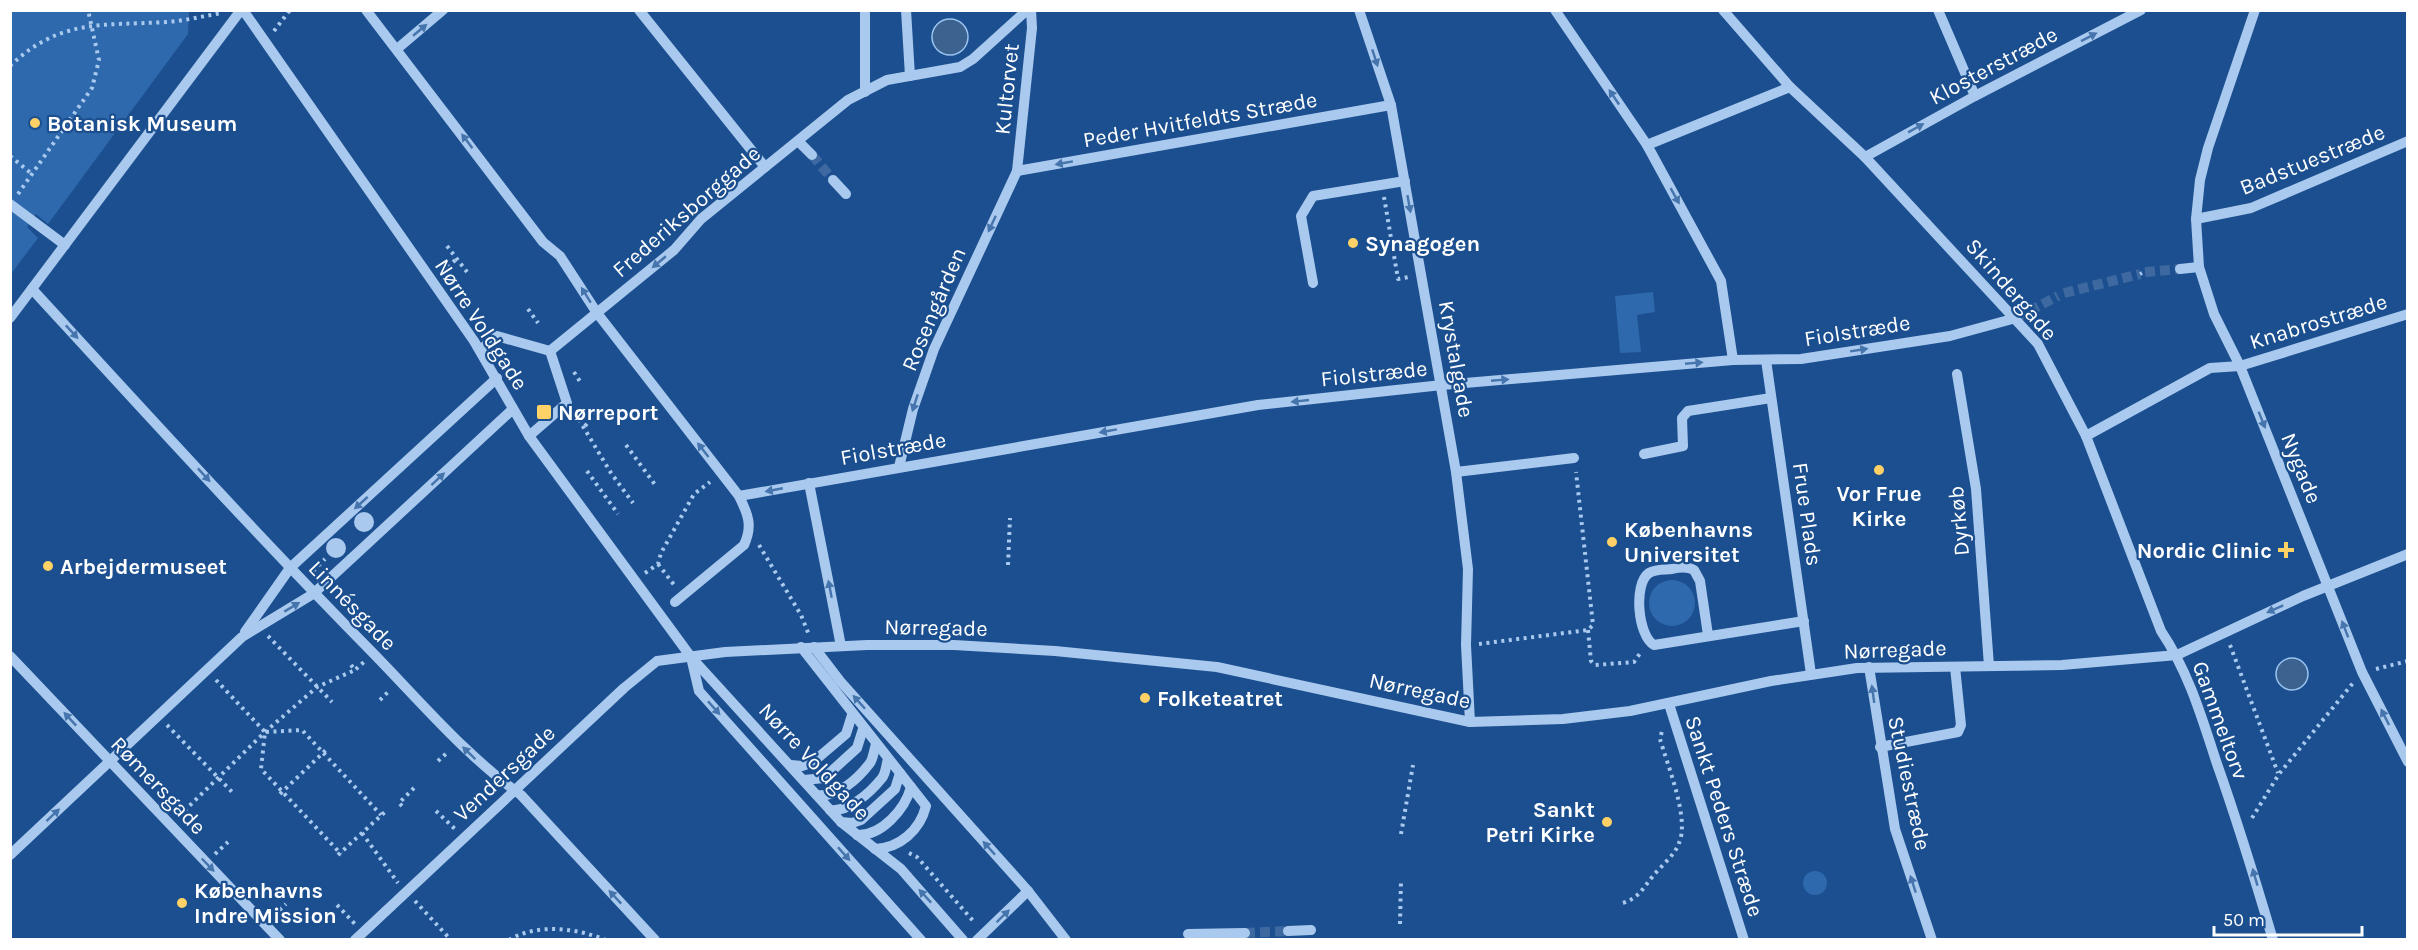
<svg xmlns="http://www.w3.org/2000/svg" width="2418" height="950" font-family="Karla,sans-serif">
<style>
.green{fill:#2e69ad}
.water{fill:#3c6290;stroke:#9cc4f0;stroke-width:1.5}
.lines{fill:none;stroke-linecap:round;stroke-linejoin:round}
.minor-tunnel{stroke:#3d69a0;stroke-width:10;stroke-dasharray:10 5;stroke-linecap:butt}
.path{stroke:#a9c9ee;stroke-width:4;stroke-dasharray:3 4.5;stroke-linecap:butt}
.minor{stroke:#a9c9ee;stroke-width:10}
.oneway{fill:#4674ac}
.poi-dot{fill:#ffd166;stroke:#1b4f8f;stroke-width:2}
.labels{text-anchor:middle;stroke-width:4.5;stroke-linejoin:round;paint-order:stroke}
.street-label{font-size:22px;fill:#fff;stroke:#1b4f8f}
.poi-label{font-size:22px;font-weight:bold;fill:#fff;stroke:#1b4f8f;text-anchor:start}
</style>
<rect width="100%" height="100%" fill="#1b4f8f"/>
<!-- green -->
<g class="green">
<path d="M10,11H189L188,34L48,224L36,214L27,227L38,238L11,274Z"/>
<path d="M1653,292L1655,312L1637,315L1641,352L1620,353L1615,296Z"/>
<circle cx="1672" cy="603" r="23"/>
<circle cx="1815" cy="883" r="12"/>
</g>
<!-- water -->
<g class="water">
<circle cx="950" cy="37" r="18"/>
<circle cx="2292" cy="674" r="16"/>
</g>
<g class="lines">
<!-- minor-tunnel -->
<g class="minor-tunnel">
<path d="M812,155L833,180"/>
<path d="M2145,272L2180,269"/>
<path d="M2064,293L2140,274"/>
<path d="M2016,318L2058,296"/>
<path d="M1245,933L1288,931"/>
</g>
<!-- path -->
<g class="path">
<path d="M274,31L290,10"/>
<path d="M10,66C60,18 103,26 166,22C185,21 203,16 222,13"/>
<path d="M10,156L32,174"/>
<path d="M18,194L92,88L99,60L88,10"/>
<path d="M1384,197L1398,279L1409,277"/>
<path d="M447,246L467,272"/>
<path d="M631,262L663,236L665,239"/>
<path d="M441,271L457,259"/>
<path d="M2140,274L2142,273"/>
<path d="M528,309L538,323"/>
<path d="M574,372L581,383"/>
<path d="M575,413L611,473L633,503"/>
<path d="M585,426L599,410"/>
<path d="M626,445L656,486"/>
<path d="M587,471L618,514"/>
<path d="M759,545L801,615L809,635"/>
<path d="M658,564L675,586"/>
<path d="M1008,565L1010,518"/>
<path d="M313,571L325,559"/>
<path d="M645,573L658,564L661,553L694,494L710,482"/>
<path d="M1588,630L1591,661L1595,665L1634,662L1641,652"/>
<path d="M268,636L332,702"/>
<path d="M1479,644L1588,630L1593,625L1576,472"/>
<path d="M2230,645L2278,773"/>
<path d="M351,665L355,670L364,662"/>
<path d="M2376,669L2408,661"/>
<path d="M216,680L265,732L261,769L341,854"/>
<path d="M380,700L390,690"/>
<path d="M167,725L234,794"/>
<path d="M266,732L302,730L381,815"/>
<path d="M438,761L449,751"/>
<path d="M280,794L327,749"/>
<path d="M402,806L399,803L414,788"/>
<path d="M436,811L455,829"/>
<path d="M179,816L265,732L317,687L355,670"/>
<path d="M2252,818L2279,774L2353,683"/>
<path d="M362,833L398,883"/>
<path d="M1401,834L1413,765"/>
<path d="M909,853L917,857L975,923"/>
<path d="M215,854L228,842"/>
<path d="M338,855L386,811"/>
<path d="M415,901L451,940"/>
<path d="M1623,903C1639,898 1643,888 1653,876C1661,866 1675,855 1679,843C1690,819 1667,764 1660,739L1662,731"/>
<path d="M337,905L355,924"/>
<path d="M274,915L286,904"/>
<path d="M1400,924L1401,880"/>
<path d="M509,940C537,923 576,928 606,940"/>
</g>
<!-- minor -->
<g class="minor">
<path d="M243,10L474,341L529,436L691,657L841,822L901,869L963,940"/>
<path d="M366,10L543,242L560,256L597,313L739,496C748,514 753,526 744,545L675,602"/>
<path d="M639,10L765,167"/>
<path d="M865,10V92"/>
<path d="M906,10L910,76"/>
<path d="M1359,10L1391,105L1456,472L1468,569L1466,645L1470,722"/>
<path d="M1555,10L1647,145L1721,281L1733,360"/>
<path d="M1723,10L1790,87L1865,157L2038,344L2086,436L2161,631C2188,671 2201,715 2216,761C2237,820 2255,879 2273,940"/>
<path d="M1938,10L1975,96"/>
<path d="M2255,10L2208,148L2200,180L2196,219L2199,267L2214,314L2240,366L2362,672L2408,762"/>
<path d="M397,49L443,10"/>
<path d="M798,141L812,155"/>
<path d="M1647,145L1790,87"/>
<path d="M1865,157L1975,96L2141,10"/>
<path d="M1017,171L1391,105"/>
<path d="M833,180L846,194"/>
<path d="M10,204L65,245"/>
<path d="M2196,219L2251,208L2408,141"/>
<path d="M2180,269L2199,267"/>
<path d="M1313,283L1301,216L1313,196L1405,181"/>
<path d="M32,289C144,411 255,533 371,651C420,701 464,754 521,795L655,940"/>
<path d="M10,318L241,10"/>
<path d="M480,350L497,336L550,351L567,403L529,436"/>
<path d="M550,351L674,250L701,219L848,100L887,80L960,67L973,59L1027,10"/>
<path d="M1766,360L1811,674"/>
<path d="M1957,374L1976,489L1989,666"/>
<path d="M2086,436L2210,368L2240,366L2408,314"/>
<path d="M1644,454L1683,446L1682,418L1688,411L1771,398"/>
<path d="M899,467L913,409L934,349L1017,171L1032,28L1031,10"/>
<path d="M1456,472L1574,458"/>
<path d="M809,483L841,646"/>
<path d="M739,496L1258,405L1442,385L1733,360L1801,359L1950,336L2016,318"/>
<circle cx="364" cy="522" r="5"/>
<circle cx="336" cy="548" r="5"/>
<path d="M245,632L290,568L497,378"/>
<path d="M1708,635L1700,581L1694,570C1687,566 1680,567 1672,569C1665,570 1655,569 1649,573C1633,584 1638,636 1654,645L1804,621"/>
<path d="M801,647L926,806C920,830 900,848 875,849"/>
<path d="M814,647L840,681L1028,891L1066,940"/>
<path d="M10,656L280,940"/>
<path d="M691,657L699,691L921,940"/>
<path d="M1869,667L1895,829L1932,940"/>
<path d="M1669,704L1744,940"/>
<path d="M1880,747L1958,732L1961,725L1955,667"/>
<path d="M791,765L802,766L813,762L846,734L852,715"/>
<path d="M804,780L824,778L857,748L863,729"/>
<path d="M817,795C837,798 858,779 870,763C873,759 874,750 876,744"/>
<path d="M830,810C849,812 870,793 882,778C886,773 886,765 888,759"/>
<path d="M841,822L852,823L861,820L895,789L900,773"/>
<path d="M857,835C882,836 905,809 911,787"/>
<path d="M10,855L242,637L313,594L513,409"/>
<path d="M1288,931L1311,930"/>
<path d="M1188,934L1245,933"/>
<path d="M355,940L624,688L657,661L725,652L867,645H954L1055,651L1217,667L1470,722L1563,719L1630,711L1771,681L1857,668L2062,665L2177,655L2303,596L2408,554"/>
<path d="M977,940L1028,891"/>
</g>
</g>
<!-- one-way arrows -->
<defs><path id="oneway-solid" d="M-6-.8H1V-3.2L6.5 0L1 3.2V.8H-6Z" transform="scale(1.5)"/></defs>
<g class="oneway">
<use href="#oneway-solid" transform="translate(420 30) rotate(-40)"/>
<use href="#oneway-solid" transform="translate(2089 37) rotate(-27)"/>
<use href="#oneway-solid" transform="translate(1375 58) rotate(72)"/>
<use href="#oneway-solid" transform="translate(1614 97) rotate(-124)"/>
<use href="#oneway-solid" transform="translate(1916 128) rotate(-29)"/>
<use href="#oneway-solid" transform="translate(467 141) rotate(-127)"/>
<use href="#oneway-solid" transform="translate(1064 163) rotate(170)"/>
<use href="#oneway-solid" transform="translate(1675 196) rotate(61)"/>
<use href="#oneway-solid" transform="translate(1409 204) rotate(80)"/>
<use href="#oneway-solid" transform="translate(992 224) rotate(115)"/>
<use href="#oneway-solid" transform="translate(659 262) rotate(140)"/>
<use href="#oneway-solid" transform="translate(586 295) rotate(-122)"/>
<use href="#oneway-solid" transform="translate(72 332) rotate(47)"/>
<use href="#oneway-solid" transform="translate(1859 350) rotate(-9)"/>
<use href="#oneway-solid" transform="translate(1694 363) rotate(-5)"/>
<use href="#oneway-solid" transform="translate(1500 380) rotate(-5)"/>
<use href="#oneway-solid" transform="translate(1300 401) rotate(174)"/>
<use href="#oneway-solid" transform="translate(915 403) rotate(108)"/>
<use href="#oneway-solid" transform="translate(2262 420) rotate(68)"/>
<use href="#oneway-solid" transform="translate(1108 431) rotate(170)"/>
<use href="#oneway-solid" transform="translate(703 450) rotate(-128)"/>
<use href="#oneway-solid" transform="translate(204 475) rotate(47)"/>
<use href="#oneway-solid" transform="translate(438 479) rotate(-43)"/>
<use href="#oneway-solid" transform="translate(774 490) rotate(169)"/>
<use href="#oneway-solid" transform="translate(361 503) rotate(138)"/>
<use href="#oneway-solid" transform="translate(830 589) rotate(-101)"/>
<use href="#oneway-solid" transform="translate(292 607) rotate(-31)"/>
<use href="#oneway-solid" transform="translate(2275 609) rotate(156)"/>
<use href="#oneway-solid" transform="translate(2345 629) rotate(-111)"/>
<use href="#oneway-solid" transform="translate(1873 694) rotate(-98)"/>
<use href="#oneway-solid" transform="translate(859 702) rotate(-132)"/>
<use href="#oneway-solid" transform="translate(714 708) rotate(48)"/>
<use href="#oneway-solid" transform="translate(2385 717) rotate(-117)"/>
<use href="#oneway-solid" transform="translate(70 719) rotate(-133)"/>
<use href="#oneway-solid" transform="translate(469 753) rotate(-136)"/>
<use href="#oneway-solid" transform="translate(53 815) rotate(-43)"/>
<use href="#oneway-solid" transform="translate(989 848) rotate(-132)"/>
<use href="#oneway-solid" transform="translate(844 854) rotate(48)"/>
<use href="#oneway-solid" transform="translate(208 865) rotate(46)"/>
<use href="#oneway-solid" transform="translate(2255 877) rotate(-106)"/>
<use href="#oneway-solid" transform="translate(1913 884) rotate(-108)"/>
<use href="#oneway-solid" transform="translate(925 896) rotate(-133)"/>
<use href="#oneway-solid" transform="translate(615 897) rotate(-133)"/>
<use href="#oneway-solid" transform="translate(1003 916) rotate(-44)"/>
</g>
<!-- markers -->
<g class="poi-dot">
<circle cx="35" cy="123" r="6"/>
<circle cx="1353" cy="243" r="6"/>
<rect x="536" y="404" width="16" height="16" rx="3"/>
<circle cx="1879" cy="470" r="6"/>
<circle cx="1612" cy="542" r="6"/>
<path d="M2283 541h6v6h6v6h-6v6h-6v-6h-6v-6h6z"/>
<circle cx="48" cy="566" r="6"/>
<circle cx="1145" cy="698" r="6"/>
<circle cx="1607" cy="822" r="6"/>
<circle cx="182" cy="903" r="6"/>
</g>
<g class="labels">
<!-- street labels -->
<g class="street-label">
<text transform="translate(1993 65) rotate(-28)" y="8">Klosterstræde</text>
<text transform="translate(1006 89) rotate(-84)" y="8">Kultorvet</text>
<text transform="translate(1200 119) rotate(-10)" y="8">Peder Hvitfeldts Stræde</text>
<text transform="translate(2312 159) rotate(-22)" y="8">Badstuestræde</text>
<text transform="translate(686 211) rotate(-41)" y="8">Frederiksborggade</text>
<text transform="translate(2012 289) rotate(49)" y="8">Skindergade</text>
<text transform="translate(933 309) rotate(-67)" y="8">Rosengården</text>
<text transform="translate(2318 321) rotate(-17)" y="8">Knabrostræde</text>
<text transform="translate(482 324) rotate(57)" y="8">Nørre Voldgade</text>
<text transform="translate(1857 330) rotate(-9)" y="8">Fiolstræde</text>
<text transform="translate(1457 359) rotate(80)" y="8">Krystalgade</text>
<text transform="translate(1374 373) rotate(-6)" y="8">Fiolstræde</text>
<text transform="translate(893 448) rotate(-10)" y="8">Fiolstræde</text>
<text transform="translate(2302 468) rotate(68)" y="8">Nygade</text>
<text transform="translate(1808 514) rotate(82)" y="8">Frue Plads</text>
<text transform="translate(1958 521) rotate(-95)" y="8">Dyrkøb</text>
<text transform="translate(353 605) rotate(46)" y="8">Linnésgade</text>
<text transform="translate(936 627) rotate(1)" y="8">Nørregade</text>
<text transform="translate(1895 649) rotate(-2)" y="8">Nørregade</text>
<text transform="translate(1420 690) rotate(12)" y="8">Nørregade</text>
<text transform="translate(2221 720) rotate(70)" y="8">Gammeltorv</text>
<text transform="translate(815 761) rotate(47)" y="8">Nørre Voldgade</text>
<text transform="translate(504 773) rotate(-43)" y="8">Vendersgade</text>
<text transform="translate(1910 783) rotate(78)" y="8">Studiestræde</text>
<text transform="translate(159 785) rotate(46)" y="8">Rømersgade</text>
<text transform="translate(1725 816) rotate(72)" y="8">Sankt Peders Stræde</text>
</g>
<!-- poi labels -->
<g class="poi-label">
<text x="47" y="131">Botanisk Museum</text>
<text x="1365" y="251">Synagogen</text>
<text x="558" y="420">Nørreport</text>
<text x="1879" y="501" text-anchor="middle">Vor Frue<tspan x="1879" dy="25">Kirke</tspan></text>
<text x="1624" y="537">Københavns<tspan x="1624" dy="25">Universitet</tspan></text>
<text x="2272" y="558" text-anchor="end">Nordic Clinic</text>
<text x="60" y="574">Arbejdermuseet</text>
<text x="1157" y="706">Folketeatret</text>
<text x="1595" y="817" text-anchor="end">Sankt<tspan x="1595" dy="25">Petri Kirke</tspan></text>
<text x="194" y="898">Københavns<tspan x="194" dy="25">Indre Mission</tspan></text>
</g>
</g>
<!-- border -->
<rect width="2418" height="950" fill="none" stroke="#ffffff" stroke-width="24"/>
<!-- scale -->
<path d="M2214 926v9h148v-9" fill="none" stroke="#ffffff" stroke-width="3"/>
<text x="2223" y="926" font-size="18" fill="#ffffff" stroke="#1b4f8f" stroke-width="4.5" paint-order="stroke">50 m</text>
</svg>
